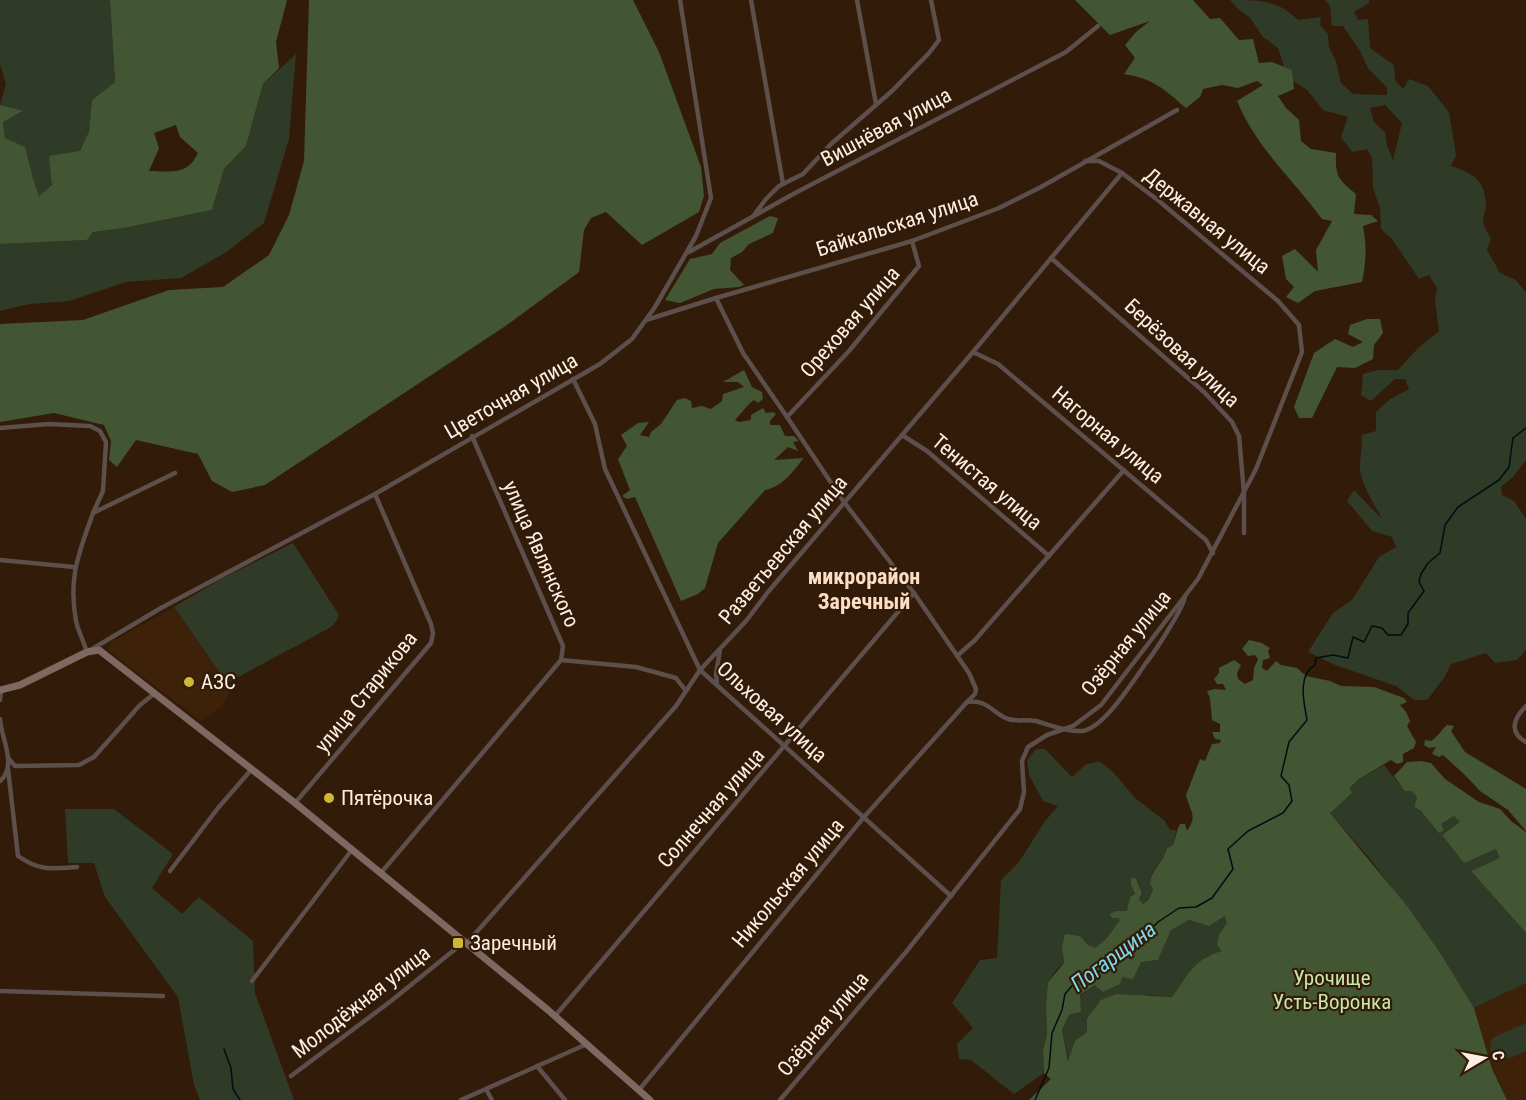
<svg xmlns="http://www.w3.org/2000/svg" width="1526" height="1100" font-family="'Roboto Condensed',sans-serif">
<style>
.built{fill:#3d2108}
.green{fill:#2f3a27;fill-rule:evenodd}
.forest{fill:#435634;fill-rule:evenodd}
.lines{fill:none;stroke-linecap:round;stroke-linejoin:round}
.stream{stroke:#000e13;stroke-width:1.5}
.street{stroke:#5d4f4b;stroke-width:4.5}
.secondary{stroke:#7f6861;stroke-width:7}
.poi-dot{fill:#d0b836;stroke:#321b08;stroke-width:2}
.labels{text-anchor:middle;stroke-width:4.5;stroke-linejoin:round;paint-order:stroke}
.street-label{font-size:21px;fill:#ffefe3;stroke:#321b08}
.poi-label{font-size:21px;fill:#ffefe3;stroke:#321b08;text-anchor:start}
.park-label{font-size:21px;fill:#c5e8ab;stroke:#321b08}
.neighbourhood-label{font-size:22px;font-weight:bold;fill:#fcddc6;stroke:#321b08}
.water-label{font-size:22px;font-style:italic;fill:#81d8eb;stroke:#321b08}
</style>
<rect width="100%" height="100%" fill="#321b08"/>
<!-- built -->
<g class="built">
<path d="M174,607L231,689L221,707L201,721L109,651L110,643Z"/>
<path d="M1526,983V1100H1507L1492,1069L1474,1008Z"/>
</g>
<!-- green -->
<g class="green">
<path d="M0,0H110L115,82L92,100C91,110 91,123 88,133C79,158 59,180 39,196L32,175L5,138L3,122L22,112L0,105L6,84L0,64Z"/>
<path d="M1230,0C1262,0 1278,0 1298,20L1321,17L1320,25L1328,34L1329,47L1336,61L1341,83L1353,94L1387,95V88L1368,68L1360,51L1343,26H1332L1330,6L1325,0H1369V3L1354,12L1358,20L1368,19L1370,48L1394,65L1395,80L1403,89L1409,79L1428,86L1449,112L1456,155L1451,166C1473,173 1486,181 1486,206C1486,213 1481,217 1484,225C1485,229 1488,234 1491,238L1487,250L1500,273L1516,280L1526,293V460L1512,478L1501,487L1502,495L1514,501L1526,519V650L1517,660L1495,663L1486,653L1451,664L1444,678L1427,700H1414L1396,686L1335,665L1308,652L1333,613L1352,600L1379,557L1396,547L1392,537L1372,531L1347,501L1354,490L1382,519C1376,507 1359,481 1360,467C1360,453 1363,451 1361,435L1376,431V412L1390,399L1409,389L1405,379H1395L1371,401L1361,395L1363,374L1378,370H1398L1418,348L1439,331L1435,301L1437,288L1429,275L1419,279L1392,239L1381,229L1380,208L1373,188L1372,158L1367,149L1352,152L1341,137L1348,117L1323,110L1307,90L1293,81L1292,70L1284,67L1278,48L1263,37L1250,18L1237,8ZM1385,105L1402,123L1393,160L1387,145L1385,132L1374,122L1370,108Z"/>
<path d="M296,54L289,139L264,223L225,253L181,278L126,282L69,301L30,304L0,311V244L87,240L93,232L124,228L212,210L224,169L246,146L263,84Z"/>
<path d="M293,543L339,615C336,624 330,628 322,632L227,683L174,607L221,579Z"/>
<path d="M1036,749H1045L1072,777L1085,765L1099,761L1113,772L1135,798L1165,821L1170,830H1176C1176,856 1153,857 1150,884L1153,888L1149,899L1143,904L1139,899L1142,893L1137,878L1131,885L1135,894L1130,897L1128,911H1116L1120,920L1106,939L1095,948L1088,945L1080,936L1062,947L1064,963L1056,970L1048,982L1046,1004L1047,1035L1043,1050L1044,1073L1014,1094L971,1060L959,1059L957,1044L973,1028L952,1003L980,960L997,958L1001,880L1019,862L1045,821L1058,806L1043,801L1029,775L1027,760Z"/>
<path d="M1384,765L1400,785L1412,791L1417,797L1414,807L1441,824L1454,816L1461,822L1442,835L1464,862L1496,849L1501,858L1471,871L1526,933V983L1474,1008L1441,954L1371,860L1329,812L1352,793L1350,789L1359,779Z"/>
<path d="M65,809H114L173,854L152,888L182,914L199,897L253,941L255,993L294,1100H200L194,1085L178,997L105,897L94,863H68Z"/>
<path d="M1225,916L1228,923L1220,935L1222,951C1195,958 1188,974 1172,997L1148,995L1087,1017L1088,1033L1069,1062L1062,1030L1069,1015L1081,1012L1080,996L1095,985L1122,977L1141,962L1158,960L1171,930L1189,920L1209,926Z"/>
<path d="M1526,1023V1051C1513,1057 1497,1067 1490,1050L1491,1041L1494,1037Z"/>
</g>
<!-- forest -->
<g class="forest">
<path d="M110,0H287L276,42L279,68L263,84L246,146L224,169L212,210L124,228L93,232L87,240L0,244V105L23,111L3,122L5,138L25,147L32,175L39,196L52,185L49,156L80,151L89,131L92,100L115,82ZM176,125L180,137L198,153C187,176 171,171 149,171L159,148L154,133Z"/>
<path d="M309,0H633L659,52L701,167L704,196L699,212L642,245L606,212L591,218L584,230L579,272L507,325L265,485L232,492L212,481L198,454L136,440L117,467L109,460L111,441L104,425L54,413L0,422V324L83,320L169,290L223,287L269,255L289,215L304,161Z"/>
<path d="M1075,0H1193L1210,19L1220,18L1239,40L1253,39L1259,63L1272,62L1292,70L1294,89L1278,96L1286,108L1299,120L1301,141L1311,149L1336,153C1335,177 1339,180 1356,194L1354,214L1371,215L1378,221L1363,226C1367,246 1366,263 1362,282L1315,291L1298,303L1286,297L1294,287L1286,279L1282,256L1295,249L1318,272L1316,250L1332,221L1322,219C1292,178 1257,149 1237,101L1263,85L1257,81L1238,88L1222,85L1203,89L1200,97L1186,108C1163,88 1154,79 1124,74L1135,58L1125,45L1136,32L1150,21L1110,35Z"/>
<path d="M770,216L778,218L773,233L749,244L742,252L731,258L730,270L744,285L739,287L714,289L680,303L665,300L690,259L712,254L720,243Z"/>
<path d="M1367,319H1380L1383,333L1374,345L1373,359L1355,368L1337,367L1312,418H1299L1294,407L1314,353L1335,339L1353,347L1363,342L1348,334L1350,325Z"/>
<path d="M744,370L752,387L762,392L763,399L758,403L754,400C748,404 740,415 735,420L739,422L751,420V415L763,408L766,413L773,412L776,414L770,421V425H780L785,436H794L799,441L793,442L798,451L788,447L774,460L804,458C792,472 784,486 765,490L718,543L705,588L698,594L681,601L635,497L627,499L622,496L630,490L618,459L627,446L621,435L638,423L649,422L640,435L649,437L651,432L661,424L677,400L685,398L691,401L692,408L702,406L711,409L722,401L723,394L744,387L738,382H723Z"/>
<path d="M1249,640L1262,643L1270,648L1268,651L1270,658L1263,660L1262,668L1267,671L1276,661L1281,665L1297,668L1306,676L1330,681L1341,686L1374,687L1404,698L1407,702L1400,705L1406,712L1410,721L1407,726L1416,742L1414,748L1403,754V762L1397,764L1391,760L1359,779L1350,788L1352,793L1330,813L1407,906L1441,954L1474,1008L1492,1069L1507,1100H1029L1051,1079L1044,1073L1043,1050L1047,1035L1046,1004L1048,982L1064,963L1062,947L1065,934L1080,936L1088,945L1095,948L1106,939L1120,920L1118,918H1112L1110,914L1116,911H1127L1130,897L1135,894L1131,885V878H1136L1142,893L1139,899L1143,904L1149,899L1153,889L1150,884C1152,867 1164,862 1167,848L1172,846C1177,839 1175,832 1180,824H1185L1187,831C1198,815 1190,812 1186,795L1200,759L1205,761L1212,744L1220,743L1221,740L1215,739L1212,732H1220V724L1212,720L1210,698L1207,691L1215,689L1226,690L1223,684H1217L1214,679L1219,673V668L1234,660L1241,665L1237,673L1238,679L1245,684L1253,680L1254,668L1258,659L1255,655L1248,656L1242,649ZM1225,916L1227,923L1219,935L1217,945L1222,951C1194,959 1188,974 1172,997L1116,994L1101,1000L1087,1018V1032L1075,1041L1068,1061L1062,1030L1069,1015L1081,1012L1080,995L1095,985L1103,992L1120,984L1122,977L1133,979L1141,962L1158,960L1171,930L1189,920L1209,926Z"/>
<path d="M1447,725L1454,726L1451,731L1465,752L1526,789V831L1508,810L1480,791L1467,777L1443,755L1439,757L1432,754L1436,747L1429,748L1424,745L1425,740L1431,741C1438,737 1441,730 1447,725Z"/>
<path d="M1421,761L1431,763L1445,779L1479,802L1500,809L1511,821L1526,832V933L1471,871L1500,858L1496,849L1464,863L1442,835L1460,822L1454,816L1441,824L1444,830L1439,833L1421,811L1414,807L1417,797L1412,791H1405L1394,776L1407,762Z"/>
</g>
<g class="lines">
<!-- stream -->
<g class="stream">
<path d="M224,1049L231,1068L233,1089L240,1100"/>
<path d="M1035,1100L1049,1068L1052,1033L1062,1010L1065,994L1077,980L1100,971L1114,961L1121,947L1140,940L1158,922L1179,908L1196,907L1212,898L1233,869L1228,849L1248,831L1283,813L1292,801L1289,785L1281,776L1289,742L1307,720C1304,703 1297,675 1315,665L1316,658L1333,655L1348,658L1353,637L1364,642L1372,626L1382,628L1388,635H1401L1408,624V613L1424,591L1419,582L1421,574L1428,563L1440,553L1445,525L1458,507L1499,480L1509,467L1513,438L1526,428"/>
</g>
<!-- street -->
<g class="street">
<path d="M751,0L783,184"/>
<path d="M857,0L876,104"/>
<path d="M754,215L766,199L779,186L803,174L831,144L892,91L929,53L939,40L931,0"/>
<path d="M689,252L797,192L1066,52L1098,26"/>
<path d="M1051,258L1204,392L1232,422L1239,436L1244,493V533"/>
<path d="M716,298L743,353L787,417L844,502L914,593L969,673L976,689L975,694L967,702C988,699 992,713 1008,719C1017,722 1027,719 1036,721C1050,725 1067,732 1081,731C1103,730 1133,681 1146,663C1154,653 1185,606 1185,596"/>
<path d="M646,320L716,298L912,241L999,208L1041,187L1177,110"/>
<path d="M973,352L998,364L1206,540L1213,553"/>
<path d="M573,379L595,424L605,469L700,670L951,896"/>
<path d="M787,417L849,351L919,266L912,241"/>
<path d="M0,428L49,424L90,426L100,431L106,442L103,491L93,513"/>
<path d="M902,435L927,451L1049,556"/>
<path d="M175,473L93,513C79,553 68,577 76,621C78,631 84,642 87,652L161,608L375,494L600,364L632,339L655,307L696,236L711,198L680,0"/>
<path d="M0,560L74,567"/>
<path d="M957,656L975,640L1124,470"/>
<path d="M561,660L636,667L676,678L686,691"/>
<path d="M717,683L716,674L720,650"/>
<path d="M0,700L1,690"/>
<path d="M1526,706C1514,718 1508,732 1526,742"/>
<path d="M0,719C1,738 18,766 0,781"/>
<path d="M8,758L15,766L79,765L94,757L140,705L155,693"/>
<path d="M8,769L18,856C39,871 52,869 77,867"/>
<path d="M295,803L431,643L433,633L431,624L375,494"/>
<path d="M170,871L218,808L251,770"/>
<path d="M380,874L561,660L563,646L472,436"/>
<path d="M466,944L676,706L700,670L746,621L768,592L973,352L1122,173"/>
<path d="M252,981L351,851"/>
<path d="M0,991L163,996"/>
<path d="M555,1016L914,593"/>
<path d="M537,1066L565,1100"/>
<path d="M291,1076L391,1001L464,942"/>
<path d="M486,1089L492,1100"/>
<path d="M639,1090L864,817L967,702"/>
<path d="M461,1100L587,1044"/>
<path d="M780,1100L906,952L1020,809L1024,792L1022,761L1028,747L1047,735L1073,726L1101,705L1198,579L1256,469L1302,352L1299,325L1278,301L1159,201L1122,173L1099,161H1085"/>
</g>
<!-- secondary -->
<path class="secondary" d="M0,690L20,685L87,652L99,650L295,803L548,1010L650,1100"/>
</g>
<!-- markers -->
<g class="poi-dot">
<circle cx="189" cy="682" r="6"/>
<circle cx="329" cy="798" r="6"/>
<rect x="452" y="937" width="12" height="12" rx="3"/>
</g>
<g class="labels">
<!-- street labels -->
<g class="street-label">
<text transform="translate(886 127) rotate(-28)" y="7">Вишнёвая улица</text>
<text transform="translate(1207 221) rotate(39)" y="7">Державная улица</text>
<text transform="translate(897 224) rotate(-18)" y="7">Байкальская улица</text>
<text transform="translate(850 322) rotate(-49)" y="7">Ореховая улица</text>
<text transform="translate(1182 353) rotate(43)" y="7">Берёзовая улица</text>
<text transform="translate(511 396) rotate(-30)" y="7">Цветочная улица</text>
<text transform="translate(1108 435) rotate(40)" y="7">Нагорная улица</text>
<text transform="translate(987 482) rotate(40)" y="7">Тенистая улица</text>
<text transform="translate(783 550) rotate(-50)" y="7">Разветьевская улица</text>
<text transform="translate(541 554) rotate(66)" y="7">улица Являнского</text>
<text transform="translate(1126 643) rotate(-51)" y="7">Озёрная улица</text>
<text transform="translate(366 692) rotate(-51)" y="7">улица Старикова</text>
<text transform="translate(772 712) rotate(42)" y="7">Ольховая улица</text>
<text transform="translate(711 808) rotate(-49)" y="7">Солнечная улица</text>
<text transform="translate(788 883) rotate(-50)" y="7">Никольская улица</text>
<text transform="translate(361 1002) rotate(-38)" y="7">Молодёжная улица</text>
<text transform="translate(823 1024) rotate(-50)" y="7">Озёрная улица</text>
</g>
<!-- poi labels -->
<g class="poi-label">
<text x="201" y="689">АЗС</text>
<text x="341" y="805">Пятёрочка</text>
<text x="470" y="950">Заречный</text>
</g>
<!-- park labels -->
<g class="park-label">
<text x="1332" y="985">Урочище<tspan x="1332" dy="24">Усть-Воронка</tspan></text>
</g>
<!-- neighbourhood labels -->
<g class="neighbourhood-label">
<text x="864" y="584">микрорайон<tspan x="864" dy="25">Заречный</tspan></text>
</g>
<!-- water labels -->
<g class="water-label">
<text transform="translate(1113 956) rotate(-37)" y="8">Погарщина</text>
</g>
</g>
<!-- north arrow -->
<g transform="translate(1484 1058) rotate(80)" stroke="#321b08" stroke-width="4.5" paint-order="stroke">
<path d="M0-4.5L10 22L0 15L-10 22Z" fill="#ffefe3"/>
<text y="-9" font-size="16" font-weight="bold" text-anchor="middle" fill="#ffefe3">С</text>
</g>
</svg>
